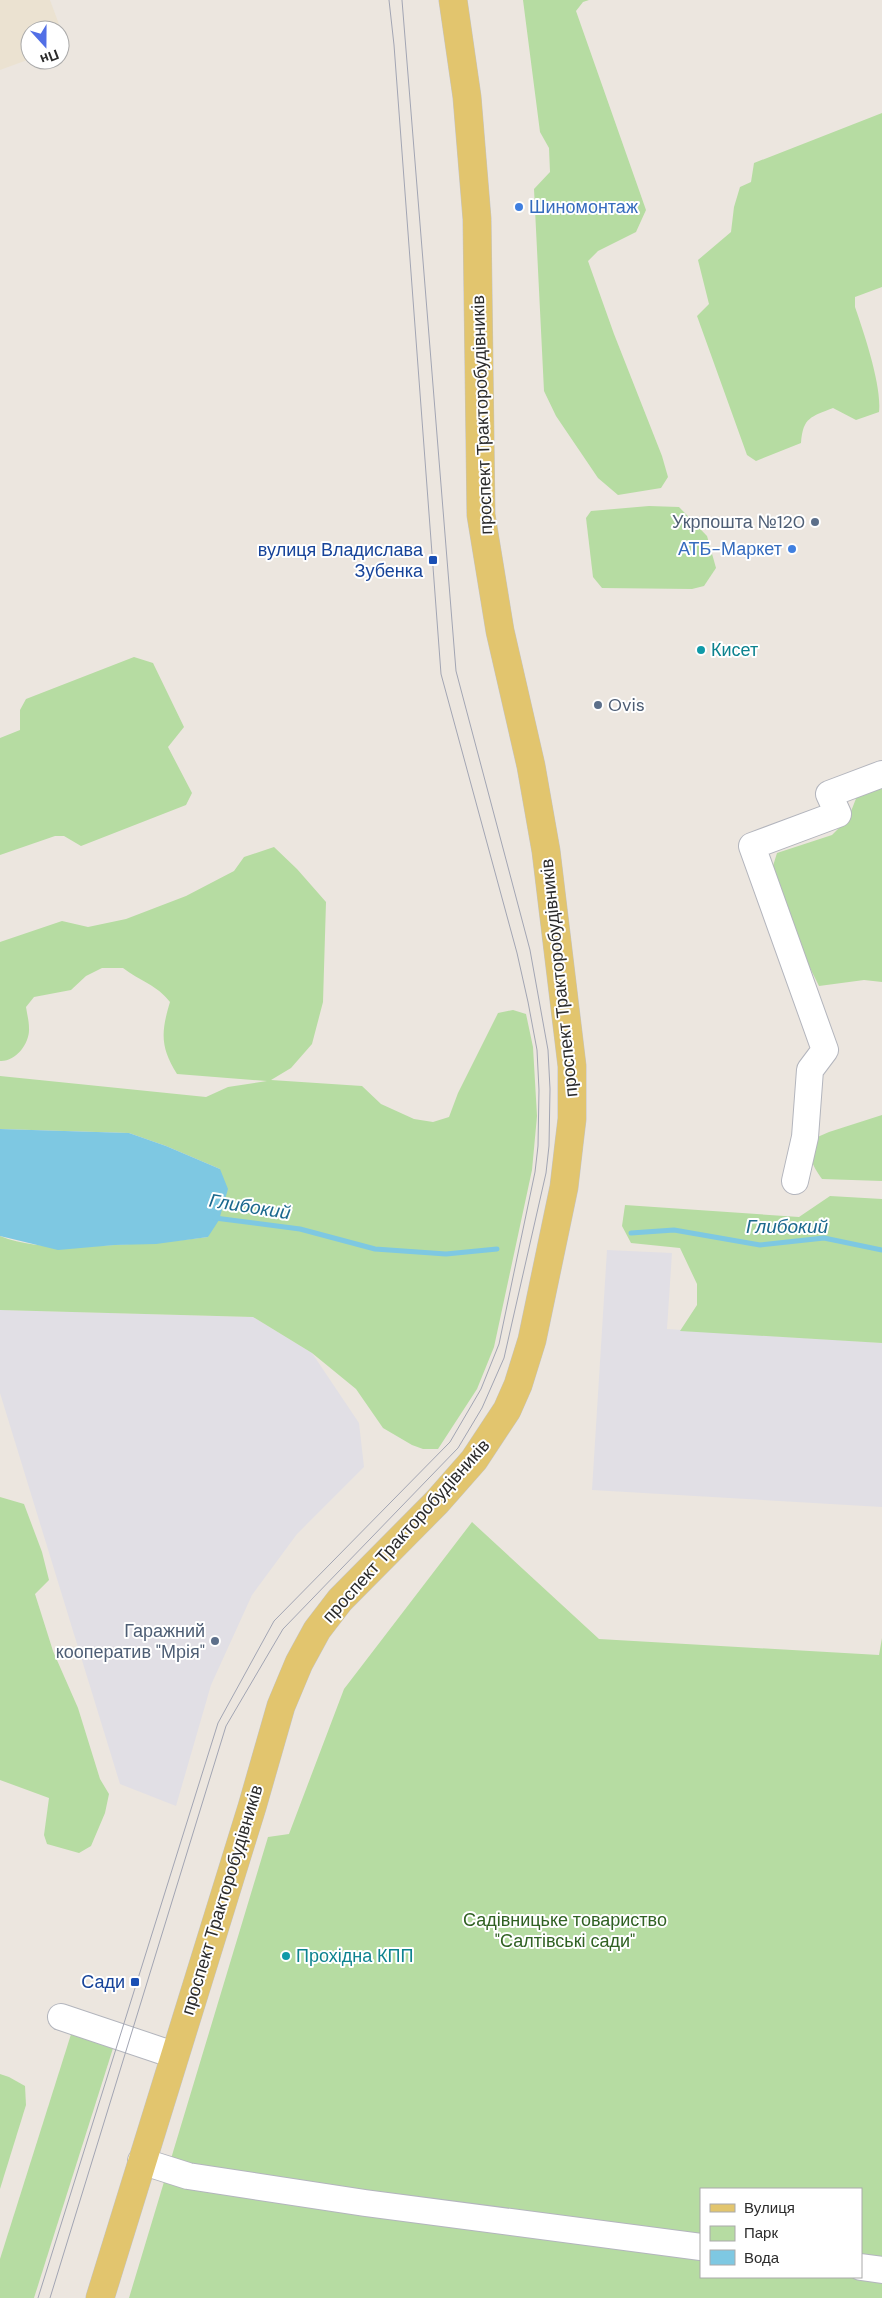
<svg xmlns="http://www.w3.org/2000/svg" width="882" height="2298" font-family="'DM Sans',sans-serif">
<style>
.industrial{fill:#e1dfe5}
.education{fill:#ebe2d1}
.green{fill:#b6dca2;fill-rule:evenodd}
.water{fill:#7ec8e2}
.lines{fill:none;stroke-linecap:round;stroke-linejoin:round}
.stream{stroke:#7ec8e2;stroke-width:5}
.minor-casing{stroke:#b3b5bd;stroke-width:28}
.major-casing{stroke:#c4c4c4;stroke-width:29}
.minor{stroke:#fff;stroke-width:26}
.major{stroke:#e2c56e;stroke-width:28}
.tram{stroke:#a2a5b3;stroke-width:1}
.shop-dot{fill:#3f7fe0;stroke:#fff;stroke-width:2}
.service-dot{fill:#5c6f8a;stroke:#fff;stroke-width:2}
.transit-dot{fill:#1a4fb4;stroke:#fff;stroke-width:2}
.culture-dot{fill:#0f9aa8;stroke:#fff;stroke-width:2}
.labels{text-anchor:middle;stroke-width:4;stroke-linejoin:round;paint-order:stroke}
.shop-label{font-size:18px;fill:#366cbe;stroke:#fff;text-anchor:start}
.street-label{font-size:18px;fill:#2b2b2b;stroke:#fff}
.service-label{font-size:18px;fill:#4e5e75;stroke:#fff;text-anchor:end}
.transit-label{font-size:18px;fill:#164399;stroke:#fff;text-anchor:end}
.culture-label{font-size:18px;fill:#0d838f;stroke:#fff;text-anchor:start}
.park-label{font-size:18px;fill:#306123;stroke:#fff}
.water-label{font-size:19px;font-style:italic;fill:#1c698e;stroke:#fff}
</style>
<rect width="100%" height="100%" fill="#ece6df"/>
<!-- industrial -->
<g class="industrial">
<path d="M607,1250L672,1253L667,1329L882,1343V1507L592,1490Z"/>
<path d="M0,1310L253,1317L312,1353L359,1423L364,1467L297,1534L252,1595L211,1685L176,1806L120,1784L0,1393Z"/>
</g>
<!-- education -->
<path class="education" d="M0,0H50L67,46L60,49V30H30V59L0,70Z"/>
<!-- green -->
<g class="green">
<path d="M523,0H589L583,2L576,11L646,210L636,232L598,251L588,261L614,334L662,456L668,477L661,488L618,495L598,478L556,416L544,391L534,189L550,172L549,148L540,132Z"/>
<path d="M882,113V287L855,297V307C864,333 882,386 879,412L856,420L833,408C811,417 803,417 801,443L756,461L747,455L697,316L709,304L698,260L731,232L734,207L740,187L751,182L754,163Z"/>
<path d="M649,506L679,507L707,536L716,568L704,586L692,589L602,588L593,577L586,518L591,511Z"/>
<path d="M134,657L153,663L184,727L168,747L192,793L186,805L81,846L64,836H55L0,855V738L20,730V710L26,699Z"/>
<path d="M882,787V982L864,980L819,986L797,942L772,869L777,853L832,835L848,819L857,796Z"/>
<path d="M274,847L297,869L326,902L323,1002L312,1044L291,1068L271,1080L362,1086L381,1104L414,1119L433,1122L449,1117L458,1093L498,1013L513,1010L526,1014L533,1047L537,1116L532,1170L494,1347L477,1389L438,1449H423L412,1445L383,1428L356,1389L312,1353L253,1317L0,1310V1236C35,1250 78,1247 115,1245C147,1243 177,1241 208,1237L220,1169L166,1146L129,1133L0,1129V1076L206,1097L228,1087L267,1081L177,1074C160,1047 161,1032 170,1002C157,985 140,981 123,968H102L86,976L71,990L34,997L26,1007C27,1014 29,1021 29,1028C30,1043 16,1062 0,1061V942L62,921L88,927L126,919L186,896L234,871L244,857Z"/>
<path d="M882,1115V1181L822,1179C810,1162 810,1159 813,1139L829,1132Z"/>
<path d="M830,1196L882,1199V1343L680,1331L697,1305V1284L680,1248L631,1243L622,1226L625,1205L799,1217Z"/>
<path d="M0,1497L24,1504L42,1552L49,1580L35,1594L53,1651L78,1708L100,1779L109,1794L105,1813L91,1846L79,1853L47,1844L44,1835L49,1798L0,1780Z"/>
<path d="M472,1522L599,1639L879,1655L882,1638V2298H129L268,1837L289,1834L344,1689ZM701,2189H861V2277H701Z"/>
<path d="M73,2028L115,2042L34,2298H0V2259Z"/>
<path d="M0,2074L9,2077L25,2086L26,2105L0,2189Z"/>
</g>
<!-- water -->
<path class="water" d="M0,1129L129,1133L166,1146L220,1169L228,1189L219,1220L208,1237L156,1244L115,1245L58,1250L0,1236Z"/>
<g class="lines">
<!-- stream -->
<g class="stream">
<path d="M215,1218L300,1229L375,1249L446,1254L497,1249"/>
<path d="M631,1233L674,1230L760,1245L824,1238L882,1250"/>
</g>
<!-- minor casing -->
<g class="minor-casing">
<g id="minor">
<path d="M795,1181L805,1137L810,1070L825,1050L752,846L838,814L829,794L882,774"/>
<path d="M61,2017L174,2055"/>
<path d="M141,2161L188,2176L365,2203L701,2247"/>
<path d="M861,2267L882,2270"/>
</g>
</g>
<!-- major casing -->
<g class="major-casing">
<path id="major" d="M100,2298L252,1807L281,1706L299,1663L317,1630L340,1600L437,1502L474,1460L507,1410L518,1385L532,1340L564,1187L569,1144L572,1119V1066L546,851L531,766L500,631L481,515L477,219L467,97L453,0"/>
</g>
<!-- minor -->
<use href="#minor" class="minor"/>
<!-- major -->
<use href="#major" class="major"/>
<!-- tram -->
<g class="tram">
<path d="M38,2298L218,1723L274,1621L450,1442L481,1389L499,1344L535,1172L538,1146L539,1090L537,1050L528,1002L517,953L441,674L394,45L389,0"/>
<path d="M50,2298L226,1726L283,1629L458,1448L482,1408L504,1358L546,1173L549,1146L550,1089L548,1050L530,950L456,671L402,0"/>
</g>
</g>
<!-- markers -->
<g class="shop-dot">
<circle cx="519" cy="207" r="5"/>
<circle cx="792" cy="549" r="5"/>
</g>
<g class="service-dot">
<circle cx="815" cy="522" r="5"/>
<circle cx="598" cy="705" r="5"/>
<circle cx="215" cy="1641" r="5"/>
</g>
<g class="transit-dot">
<rect x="428" y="555" width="10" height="10" rx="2.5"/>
<rect x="130" y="1977" width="10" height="10" rx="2.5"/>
</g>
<g class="culture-dot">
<circle cx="701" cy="650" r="5"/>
<circle cx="286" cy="1956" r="5"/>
</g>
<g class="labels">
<!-- shop labels -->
<g class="shop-label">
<text x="529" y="213">Шиномонтаж</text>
<text x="782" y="555" text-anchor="end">АТБ-Маркет</text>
</g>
<!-- street labels -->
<g class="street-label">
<text transform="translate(482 415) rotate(-92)" y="6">проспект Тракторобудівників</text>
<text transform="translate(559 978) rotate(-96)" y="6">проспект Тракторобудівників</text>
<text transform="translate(406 1531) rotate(-48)" y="6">проспект Тракторобудівників</text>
<text transform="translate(222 1900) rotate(-73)" y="6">проспект Тракторобудівників</text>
</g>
<!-- service labels -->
<g class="service-label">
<text x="805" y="528">Укрпошта №120</text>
<text x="608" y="711" text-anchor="start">Ovis</text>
<text x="205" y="1637">Гаражний<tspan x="205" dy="21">кооператив "Мрія"</tspan></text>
</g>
<!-- transit labels -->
<g class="transit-label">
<text x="423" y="556">вулиця Владислава<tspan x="423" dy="21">Зубенка</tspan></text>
<text x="125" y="1988">Сади</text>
</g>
<!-- culture labels -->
<g class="culture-label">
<text x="711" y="656">Кисет</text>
<text x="296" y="1962">Прохідна КПП</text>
</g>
<!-- park labels -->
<g class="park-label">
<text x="565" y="1926">Садівницьке товариство<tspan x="565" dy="21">"Салтівські сади"</tspan></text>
</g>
<!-- water labels -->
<g class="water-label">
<text transform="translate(250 1206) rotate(9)" y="7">Глибокий</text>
<text x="787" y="1233">Глибокий</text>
</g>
</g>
<!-- legend -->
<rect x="700" y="2188" width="162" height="90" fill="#ffffff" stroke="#aaaaaa"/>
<rect x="710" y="2204" width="25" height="8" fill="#e2c56e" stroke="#aaaaaa"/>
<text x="744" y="2213" font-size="15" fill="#2b2b2b">Вулиця</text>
<rect x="710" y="2226" width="25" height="15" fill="#b6dca2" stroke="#aaaaaa"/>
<text x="744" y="2238" font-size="15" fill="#2b2b2b">Парк</text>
<rect x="710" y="2250" width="25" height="15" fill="#7ec8e2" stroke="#aaaaaa"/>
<text x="744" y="2263" font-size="15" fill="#2b2b2b">Вода</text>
<!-- north arrow -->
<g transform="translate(45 45) rotate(159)"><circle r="24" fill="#ffffff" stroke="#aaaaaa"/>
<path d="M0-4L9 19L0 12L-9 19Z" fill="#526fe6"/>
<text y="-8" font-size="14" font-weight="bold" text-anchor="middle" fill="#2b2b2b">Пн</text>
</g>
</svg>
